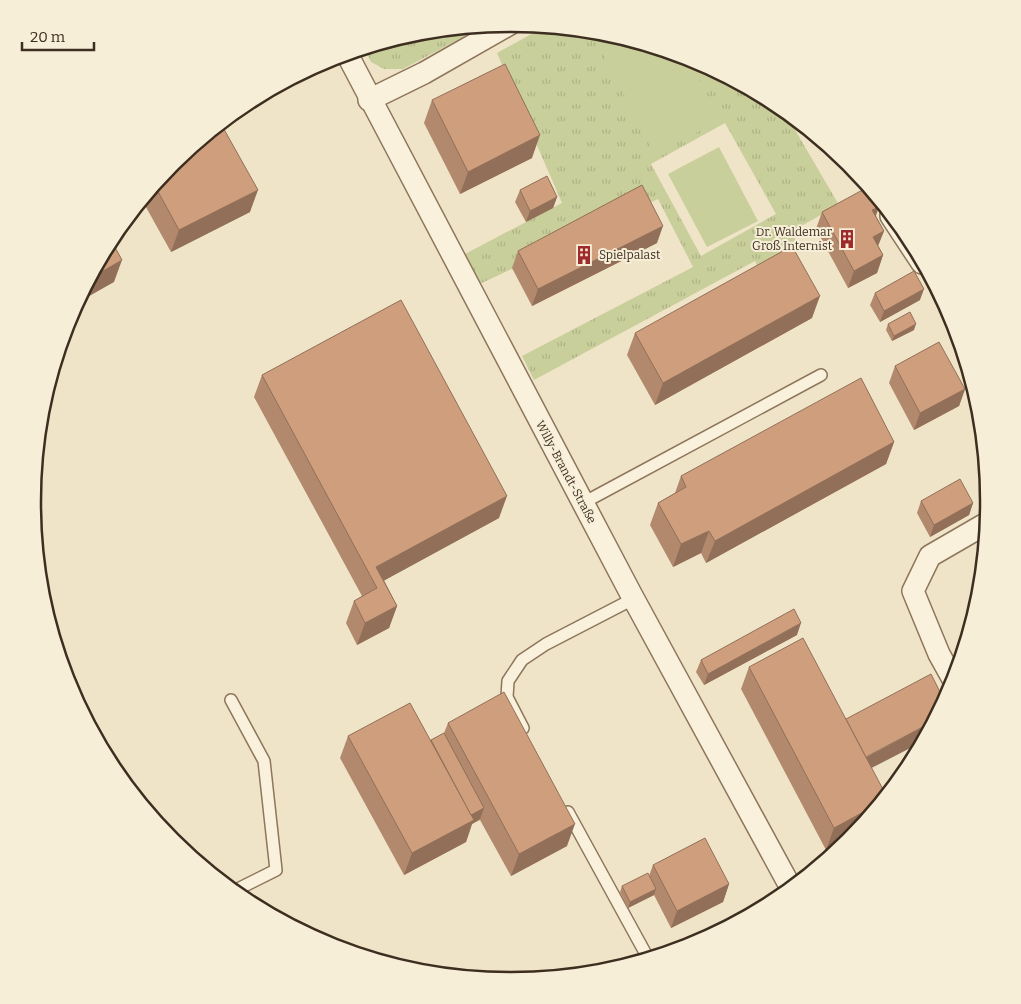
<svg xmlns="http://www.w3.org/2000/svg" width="1021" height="1004" font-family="Bitter,serif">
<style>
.grass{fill:url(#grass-tufts);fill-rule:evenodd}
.pitch{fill:#c9cf9b}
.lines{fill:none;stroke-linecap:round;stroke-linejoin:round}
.lane-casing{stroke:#8d765c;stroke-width:14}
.street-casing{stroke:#8d765c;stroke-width:24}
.lane{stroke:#faf1dc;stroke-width:11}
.street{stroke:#faf1dc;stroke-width:21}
.wall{fill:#b2896c}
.shaded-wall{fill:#916f58}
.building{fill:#cf9f7d;stroke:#916f58}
.labels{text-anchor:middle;stroke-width:4;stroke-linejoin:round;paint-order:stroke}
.poi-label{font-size:12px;fill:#3d2e20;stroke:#f7eed8;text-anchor:end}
.street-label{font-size:12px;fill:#3d2e20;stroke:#f7eed8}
.rim{fill:none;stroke:#3d2e20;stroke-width:2.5}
</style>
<defs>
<pattern id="grass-tufts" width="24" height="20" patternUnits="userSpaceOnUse" patternTransform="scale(1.25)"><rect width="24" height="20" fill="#c9cf9b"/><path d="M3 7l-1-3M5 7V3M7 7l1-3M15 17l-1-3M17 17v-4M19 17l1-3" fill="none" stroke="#aeb285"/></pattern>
</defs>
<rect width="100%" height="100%" fill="#f0e4c8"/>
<!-- grass -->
<g class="grass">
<path d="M484,26L403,69H384L371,62L365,49L417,33Z"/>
<path d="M544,27L604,33L694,60L776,105L784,111L839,205L792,231L800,250L760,271L755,261L534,380L522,356L693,267L658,199L480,284L465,254L562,203L497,53ZM725,123L776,214L701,256L651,164Z"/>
</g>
<!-- pitch -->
<g class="pitch">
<path d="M604,33L688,59L721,120L655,154L594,37Z"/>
<path d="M719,147L758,221L707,247L668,174Z"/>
</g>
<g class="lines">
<!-- lane casing -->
<g class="lane-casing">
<g id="lane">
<path d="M583,503L821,375"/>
<path d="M231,700L264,761L276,870L234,891"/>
<path d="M523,728L507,697L508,681L522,660L546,644L633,599"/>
<path d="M568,812L648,958"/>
</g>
</g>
<!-- street casing -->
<g class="street-casing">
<g id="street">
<path d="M347,54L631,594L791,888"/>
<path d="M369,100L424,73L510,24"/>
<path d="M891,216L922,263"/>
<path d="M954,681L939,654L913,591L930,556L987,523"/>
</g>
</g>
<!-- lane -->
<use href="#lane" class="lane"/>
<!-- street -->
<use href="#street" class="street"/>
</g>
<!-- wall -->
<g class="wall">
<path d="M432,100L532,158L460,194L424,123Z"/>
<path d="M173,164L250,212L171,252L142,200Z"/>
<path d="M520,190L557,197L553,208L526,222L515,202Z"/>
<path d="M822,212L876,216L884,231L878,246L883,255L877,273L848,288L816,229Z"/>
<path d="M657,243L532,306L512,268L518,251Z"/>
<path d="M875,293L920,300L880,322L870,305Z"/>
<path d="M812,318L655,405L627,355L635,333Z"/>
<path d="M888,324L914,330L892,341L886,330Z"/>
<path d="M895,366L965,389L959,406L914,430L889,383Z"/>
<path d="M262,375L499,518L384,580L397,606L389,628L357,645L346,623L354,601L362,596L254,397Z"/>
<path d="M894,442L886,464L706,563L701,553L673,567L650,525L658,503L675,493L681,476Z"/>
<path d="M921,501L973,503L969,515L930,537L917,513Z"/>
<path d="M797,635L704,685L696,672L701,660Z"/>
<path d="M749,667L872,768L826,850L741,689Z"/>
<path d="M448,723L567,846L511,876L480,820L472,824L466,842L404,875L340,758L348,736L431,740L444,733Z"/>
<path d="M653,865L729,884L723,902L671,928L654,895L628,908L620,892L622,886L649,876Z"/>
</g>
<!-- shaded-wall -->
<g class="shaded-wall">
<path d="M540,135L532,158L460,194L468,172Z"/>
<path d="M258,190L250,212L171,252L179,230Z"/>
<path d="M557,197L553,208L526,222L530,211Z"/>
<path d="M879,207L873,224L872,210Z"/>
<path d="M663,226L657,243L532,306L538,289Z"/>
<path d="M884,231L877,248L873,237Z"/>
<path d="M883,255L877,273L848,288L854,271Z"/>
<path d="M122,260L114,282L77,303L91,278Z"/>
<path d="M924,289L920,300L880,322L884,311Z"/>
<path d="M820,296L812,318L655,405L663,383Z"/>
<path d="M916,324L914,330L892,341L894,336Z"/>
<path d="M965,389L959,406L914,430L920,413Z"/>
<path d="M894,442L886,464L706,563L715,541Z"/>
<path d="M507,496L499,518L376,585V567Z"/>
<path d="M973,503L969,515L930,537L934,525Z"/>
<path d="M709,531L701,553L673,567L681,544Z"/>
<path d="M397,606L389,628L357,645L365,623Z"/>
<path d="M801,623L797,635L704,685L708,674Z"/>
<path d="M932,722L922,742L856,776L863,759Z"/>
<path d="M878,804L852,836L826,850L834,828Z"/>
<path d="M484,808L480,819L472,824L466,842L404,875L412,853L464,819Z"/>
<path d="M575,824L567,846L511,876L519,854Z"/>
<path d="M729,884L723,902L671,928L677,911Z"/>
<path d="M656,889L654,895L628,908L630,902Z"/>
</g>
<!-- building -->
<g class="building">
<path d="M505,64L540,135L468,172L432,100Z"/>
<path d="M221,124L258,190L179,230L155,186L173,164Z"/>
<path d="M547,176L557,197L530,211L520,190Z"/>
<path d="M642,185L663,226L538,289L518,251Z"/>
<path d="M868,187L879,207L872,210L884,231L873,237L883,255L854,271L822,212Z"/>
<path d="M111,240L122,260L91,278Z"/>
<path d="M792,246L820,296L663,383L635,333Z"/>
<path d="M914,271L924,289L884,311L875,293Z"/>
<path d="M401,300L507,496L376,567L397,606L365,623L354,601L377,588L262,375Z"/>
<path d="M910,312L916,324L894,336L888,324Z"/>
<path d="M939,342L965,389L920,413L895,366Z"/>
<path d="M861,378L894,442L715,541L709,531L681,544L658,503L686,487L681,476Z"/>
<path d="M960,479L973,503L934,525L921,501Z"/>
<path d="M794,609L801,623L708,674L701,660Z"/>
<path d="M803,638L886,795L878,804L834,828L749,667Z"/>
<path d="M931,674L944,700L932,722L866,757L846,719Z"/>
<path d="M504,692L575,824L519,854L448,723Z"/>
<path d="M410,703L474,820L412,853L348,736Z"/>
<path d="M444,733L484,808L471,815L431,740Z"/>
<path d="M705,838L729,884L677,911L653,865Z"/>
<path d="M648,873L656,889L630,902L622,886Z"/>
</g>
<!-- icons -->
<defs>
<g id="building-bare" transform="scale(1.5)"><path d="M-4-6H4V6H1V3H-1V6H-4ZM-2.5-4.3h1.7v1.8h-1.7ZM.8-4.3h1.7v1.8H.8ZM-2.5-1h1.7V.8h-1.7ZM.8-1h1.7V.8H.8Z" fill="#9e2a2b" stroke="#f7eed8" stroke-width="2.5" paint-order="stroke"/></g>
</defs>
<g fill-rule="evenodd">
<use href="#building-bare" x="847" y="239"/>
<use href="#building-bare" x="584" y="255"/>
</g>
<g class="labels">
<!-- poi labels -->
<g class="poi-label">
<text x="832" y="236">Dr. Waldemar<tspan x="832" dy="14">Groß Internist</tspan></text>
<text x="599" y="259" text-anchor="start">Spielpalast</text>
</g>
<!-- street labels -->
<g class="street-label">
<text transform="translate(566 472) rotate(62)" y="4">Willy-Brandt-Straße</text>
</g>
</g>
<!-- crop -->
<path d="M0 0H1021V1004H0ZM510 32H511A469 469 0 0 1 980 501V503A469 469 0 0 1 511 972H510A469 469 0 0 1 41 503V501A469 469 0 0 1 510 32Z" fill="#f7eed8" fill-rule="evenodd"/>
<path class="rim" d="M510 32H511A469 469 0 0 1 980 501V503A469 469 0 0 1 511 972H510A469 469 0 0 1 41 503V501A469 469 0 0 1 510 32Z"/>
<!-- scale -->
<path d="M22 42v8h72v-8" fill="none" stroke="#3d2e20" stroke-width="2.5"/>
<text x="30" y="42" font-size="15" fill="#3d2e20" stroke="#f7eed8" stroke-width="4" paint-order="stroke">20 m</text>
</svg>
